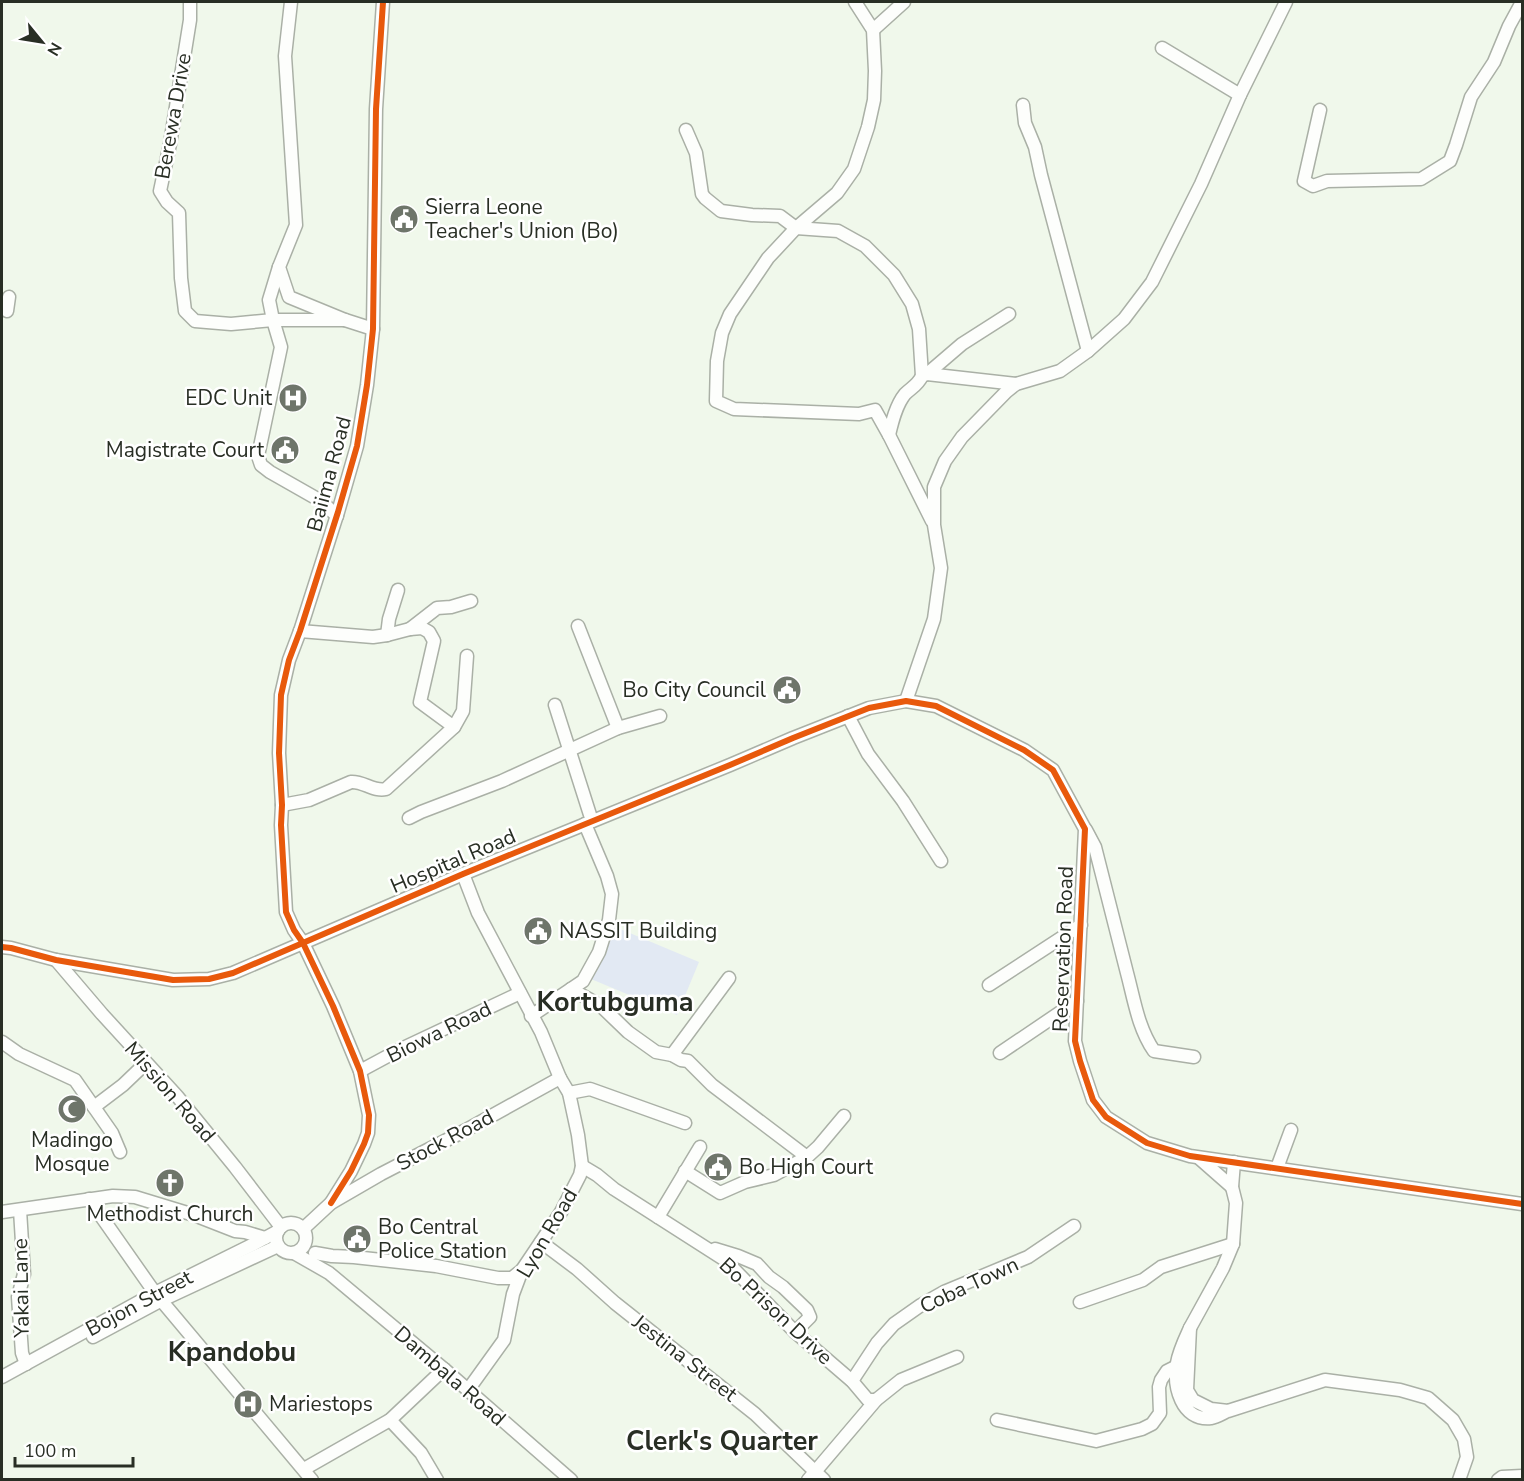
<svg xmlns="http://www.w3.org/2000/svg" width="1524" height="1481" font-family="'Nunito Sans',sans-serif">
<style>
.green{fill:#e2e9f3}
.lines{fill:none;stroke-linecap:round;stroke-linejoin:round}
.minor-casing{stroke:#aab0a6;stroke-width:15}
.minor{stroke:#fdfefc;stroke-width:12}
.cycleway-casing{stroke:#fff;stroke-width:10}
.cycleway{stroke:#e8590c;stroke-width:6}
.labels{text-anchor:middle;stroke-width:5;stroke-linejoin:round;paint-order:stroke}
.street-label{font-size:21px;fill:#282e24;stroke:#fff}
.poi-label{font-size:21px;fill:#282e24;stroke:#fff;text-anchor:start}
.district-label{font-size:27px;font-weight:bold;fill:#282e24;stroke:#fff}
</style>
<rect width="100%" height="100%" fill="#f0f8eb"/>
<!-- green -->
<path class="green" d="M613,926L699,962L677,1015L591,979Z"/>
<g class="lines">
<!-- minor casing -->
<g class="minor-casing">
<g id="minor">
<path d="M190,2V20L170,144L160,191L167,202L179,213L181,278L185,311L195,321L231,324L273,320H345"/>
<path d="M291,2L285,56L296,225L279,267L289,297L345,320L373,329"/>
<path d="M855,2L873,30L875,71L874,100L868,127L854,169L837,193L796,228L768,258L730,314L722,333L717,361L716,401L734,409L859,414L875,410L889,435L932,521"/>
<path d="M873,30L904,2"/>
<path d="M1162,48L1240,95"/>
<path d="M1023,105L1025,123L1035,147L1041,175L1088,351"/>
<path d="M1320,110L1304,181L1313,186L1327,181L1421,179L1450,161L1456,145L1471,97L1494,62L1509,26L1522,2"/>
<path d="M686,130L696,153L702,194L705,198L721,211L752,215L780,216L796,228L838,231L865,246L894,275L912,304L919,329L922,376"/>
<path d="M279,267L269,300L273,320L281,347L258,456L261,465L270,472L321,501L337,516"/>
<path d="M7,311L9,297"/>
<path d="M927,374L1016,384"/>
<path d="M889,435C892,422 896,405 905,394C911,388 918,385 922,376L927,374L962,344L1009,314"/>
<path d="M578,626L618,728"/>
<path d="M410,629L437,608L451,607L471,601"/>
<path d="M300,631L373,637L387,635L410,629L422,628L429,632L434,641L420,702L454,727"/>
<path d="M387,635L389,619L398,590"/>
<path d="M906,701L934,619L941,568L934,525V487L945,461L962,437L1006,392L1016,384L1060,371L1088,351L1124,319L1152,282L1201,184L1240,95L1286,2"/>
<path d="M555,705L592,821"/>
<path d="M848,716L868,754L903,801L941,861"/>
<path d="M282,805L309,800L351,782C363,781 374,792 386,789L454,727L463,711L467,656"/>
<path d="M409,818L421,812L502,781L618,728L660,716"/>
<path d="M1086,830L1095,847C1106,889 1116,931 1127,973C1134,999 1138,1028 1154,1051L1194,1057"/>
<path d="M463,874L478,913L541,1032L560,1078L569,1093L578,1135L582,1166L580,1175L561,1212L522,1270L513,1294L504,1340L468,1390"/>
<path d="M2,947L11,948L56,960L173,980L209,979L233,973L463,874L730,765L793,738L869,708L906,701L936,706L1024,750L1053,770L1085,829L1075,1041L1080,1061L1093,1100L1106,1117L1147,1143L1190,1156L1522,1204"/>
<path d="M56,960L102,1014L177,1096L235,1167L281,1227"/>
<path d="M989,985L1081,925"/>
<path d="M571,989L601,1006L628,1032L656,1052L672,1055L681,1060L688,1061L712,1085L807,1157"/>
<path d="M531,1016L583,981L599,952L609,920L612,894L607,876L585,824"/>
<path d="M2,1042L19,1054L75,1080L112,1133L120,1152"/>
<path d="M1000,1053L1077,1001"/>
<path d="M672,1055L729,978"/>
<path d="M360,1071L399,1050L520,993"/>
<path d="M569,1093L590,1089L685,1123"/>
<path d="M94,1107L123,1085L146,1063"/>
<path d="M1199,1158L1232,1187"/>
<path d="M582,1166L597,1175L614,1189L725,1260L795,1332L852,1381L868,1400H876"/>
<path d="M1277,1168L1291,1130"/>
<path d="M685,1171L720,1193L745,1182L774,1175L807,1157L818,1147L844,1116"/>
<path d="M89,1199L155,1293L312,1480"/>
<path d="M331,1203L351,1171L364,1144L368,1133L369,1115L360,1071L333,1006L303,943L294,930L286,912L281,825L282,805L279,753L281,695L289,660L300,631L338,512L357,446L367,385L373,329L376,109L383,2"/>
<path d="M20,1210L24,1274L18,1297L22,1353L26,1364"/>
<path d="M2,1212L113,1196L135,1197L194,1215L235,1231L245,1232L265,1238"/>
<path d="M658,1217L700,1147"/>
<circle cx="291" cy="1238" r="15"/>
<path d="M303,1229L331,1203L381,1174L466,1130L560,1078"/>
<path d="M541,1242L577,1269L615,1303L755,1414L824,1480"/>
<path d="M715,1249L738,1256L757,1264L769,1277L783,1287L807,1310L810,1317L795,1332"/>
<path d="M294,1253L329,1273L444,1369L571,1480"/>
<path d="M315,1253L332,1256L354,1257L436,1266L498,1278H512L522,1270"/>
<path d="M1080,1302L1143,1280L1161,1267L1233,1244"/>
<path d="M1190,1328L1223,1268L1233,1244L1236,1203L1232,1187L1234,1162"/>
<path d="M93,1337L162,1300L278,1246"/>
<path d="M2,1377L155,1293L254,1244L278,1231"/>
<path d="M852,1381L877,1343L894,1324L921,1305L944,1292L1028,1257L1074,1226"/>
<path d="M1228,1411L1211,1409L1193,1400L1187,1390L1190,1328C1185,1339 1179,1351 1177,1363C1173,1386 1181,1421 1211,1418C1217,1417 1223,1413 1228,1411L1325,1380L1400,1390L1428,1398L1453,1420L1464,1439L1467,1457L1459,1480"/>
<path d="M390,1420L421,1453L437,1480"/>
<path d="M997,1420L1096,1441L1142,1429L1152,1424L1160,1413L1159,1387L1161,1380L1167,1371L1177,1366"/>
<path d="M304,1469L390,1420L444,1369"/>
<path d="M808,1480L876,1400L901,1380L957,1357"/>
<path d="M1498,1480L1502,1477L1522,1476"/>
</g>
</g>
<!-- minor -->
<use href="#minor" class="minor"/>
<!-- cycleway casing -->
<g class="cycleway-casing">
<g id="cycleway">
<path d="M2,947L11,948L56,960L173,980L209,979L233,973L463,874L730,765L793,738L869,708L906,701L936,706L1024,750L1053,770L1085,829L1075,1041L1080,1061L1093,1100L1106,1117L1147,1143L1190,1156L1522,1204"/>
<path d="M331,1203L351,1171L364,1144L368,1133L369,1115L360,1071L333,1006L303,943L294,930L286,912L281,825L282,805L279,753L281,695L289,660L300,631L338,512L357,446L367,385L373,329L376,109L383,2"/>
</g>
</g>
<!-- cycleway -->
<use href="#cycleway" class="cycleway"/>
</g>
<!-- icons -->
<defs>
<g id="civic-disc" transform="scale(1.5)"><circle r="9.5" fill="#6e756a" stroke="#fff"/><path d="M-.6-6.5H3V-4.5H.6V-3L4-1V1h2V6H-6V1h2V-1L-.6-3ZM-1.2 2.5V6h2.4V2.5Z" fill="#fff"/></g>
<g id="hospital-disc" transform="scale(1.5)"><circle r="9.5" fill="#6e756a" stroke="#fff"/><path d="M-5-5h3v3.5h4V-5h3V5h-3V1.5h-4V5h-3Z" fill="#fff"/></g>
<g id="mosque-disc" transform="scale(1.5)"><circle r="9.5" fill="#6e756a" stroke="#fff"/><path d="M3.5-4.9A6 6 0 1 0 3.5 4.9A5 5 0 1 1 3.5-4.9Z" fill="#fff"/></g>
<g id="church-disc" transform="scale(1.5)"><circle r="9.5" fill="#6e756a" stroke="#fff"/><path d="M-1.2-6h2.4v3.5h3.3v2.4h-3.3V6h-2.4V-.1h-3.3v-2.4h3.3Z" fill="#fff"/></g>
</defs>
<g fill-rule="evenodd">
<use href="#civic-disc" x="404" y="219"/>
<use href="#hospital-disc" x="293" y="398"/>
<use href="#civic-disc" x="285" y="450"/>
<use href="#civic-disc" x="787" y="690"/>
<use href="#civic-disc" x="538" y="931"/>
<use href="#mosque-disc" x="72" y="1109"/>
<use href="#civic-disc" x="718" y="1167"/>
<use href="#church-disc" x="170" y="1183"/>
<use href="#civic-disc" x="357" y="1239"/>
<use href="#hospital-disc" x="248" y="1404"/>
</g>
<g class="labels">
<!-- street labels -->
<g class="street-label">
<text transform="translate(173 116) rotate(-80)" y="7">Berewa Drive</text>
<text transform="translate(329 474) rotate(-75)" y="7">Baiima Road</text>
<text transform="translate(453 861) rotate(-23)" y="7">Hospital Road</text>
<text transform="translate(1063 949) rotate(-88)" y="7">Reservation Road</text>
<text transform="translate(439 1032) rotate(-26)" y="7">Biowa Road</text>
<text transform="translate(170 1092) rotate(49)" y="7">Mission Road</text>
<text transform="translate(445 1140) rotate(-28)" y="7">Stock Road</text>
<text transform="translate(547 1233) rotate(-60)" y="7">Lyon Road</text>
<text transform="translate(969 1285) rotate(-25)" y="7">Coba Town</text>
<text transform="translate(21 1288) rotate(-91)" y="7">Yakai Lane</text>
<text transform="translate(139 1303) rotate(-28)" y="7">Bojon Street</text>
<text transform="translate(776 1311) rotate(43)" y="7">Bo Prison Drive</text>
<text transform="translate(685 1358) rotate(38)" y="7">Jestina Street</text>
<text transform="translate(450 1376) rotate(41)" y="7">Dambala Road</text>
</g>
<!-- poi labels -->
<g class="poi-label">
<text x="425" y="214">Sierra Leone<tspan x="425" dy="24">Teacher's Union (Bo)</tspan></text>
<text x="272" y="405" text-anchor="end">EDC Unit</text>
<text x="264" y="457" text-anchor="end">Magistrate Court</text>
<text x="766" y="697" text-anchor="end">Bo City Council</text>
<text x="559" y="938">NASSIT Building</text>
<text x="72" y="1147" text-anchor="middle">Madingo<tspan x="72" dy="24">Mosque</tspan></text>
<text x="739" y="1174">Bo High Court</text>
<text x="170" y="1221" text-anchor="middle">Methodist Church</text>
<text x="378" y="1234">Bo Central<tspan x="378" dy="24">Police Station</tspan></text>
<text x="269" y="1411">Mariestops</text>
</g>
<!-- district labels -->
<g class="district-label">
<text x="615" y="1011">Kortubguma</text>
<text x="232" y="1361">Kpandobu</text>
<text x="722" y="1450">Clerk's Quarter</text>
</g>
</g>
<!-- border -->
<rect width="1524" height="1481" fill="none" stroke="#282e24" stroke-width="6"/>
<!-- north arrow -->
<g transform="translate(42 42) rotate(120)" stroke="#ffffff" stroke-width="4.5" paint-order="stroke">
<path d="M0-4.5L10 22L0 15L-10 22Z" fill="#282e24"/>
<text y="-9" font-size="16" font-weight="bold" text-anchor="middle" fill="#282e24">N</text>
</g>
<!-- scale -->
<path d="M15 1457v9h118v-9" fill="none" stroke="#282e24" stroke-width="3"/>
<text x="24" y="1457" font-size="18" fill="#282e24" stroke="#ffffff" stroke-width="4.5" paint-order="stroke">100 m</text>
</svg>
